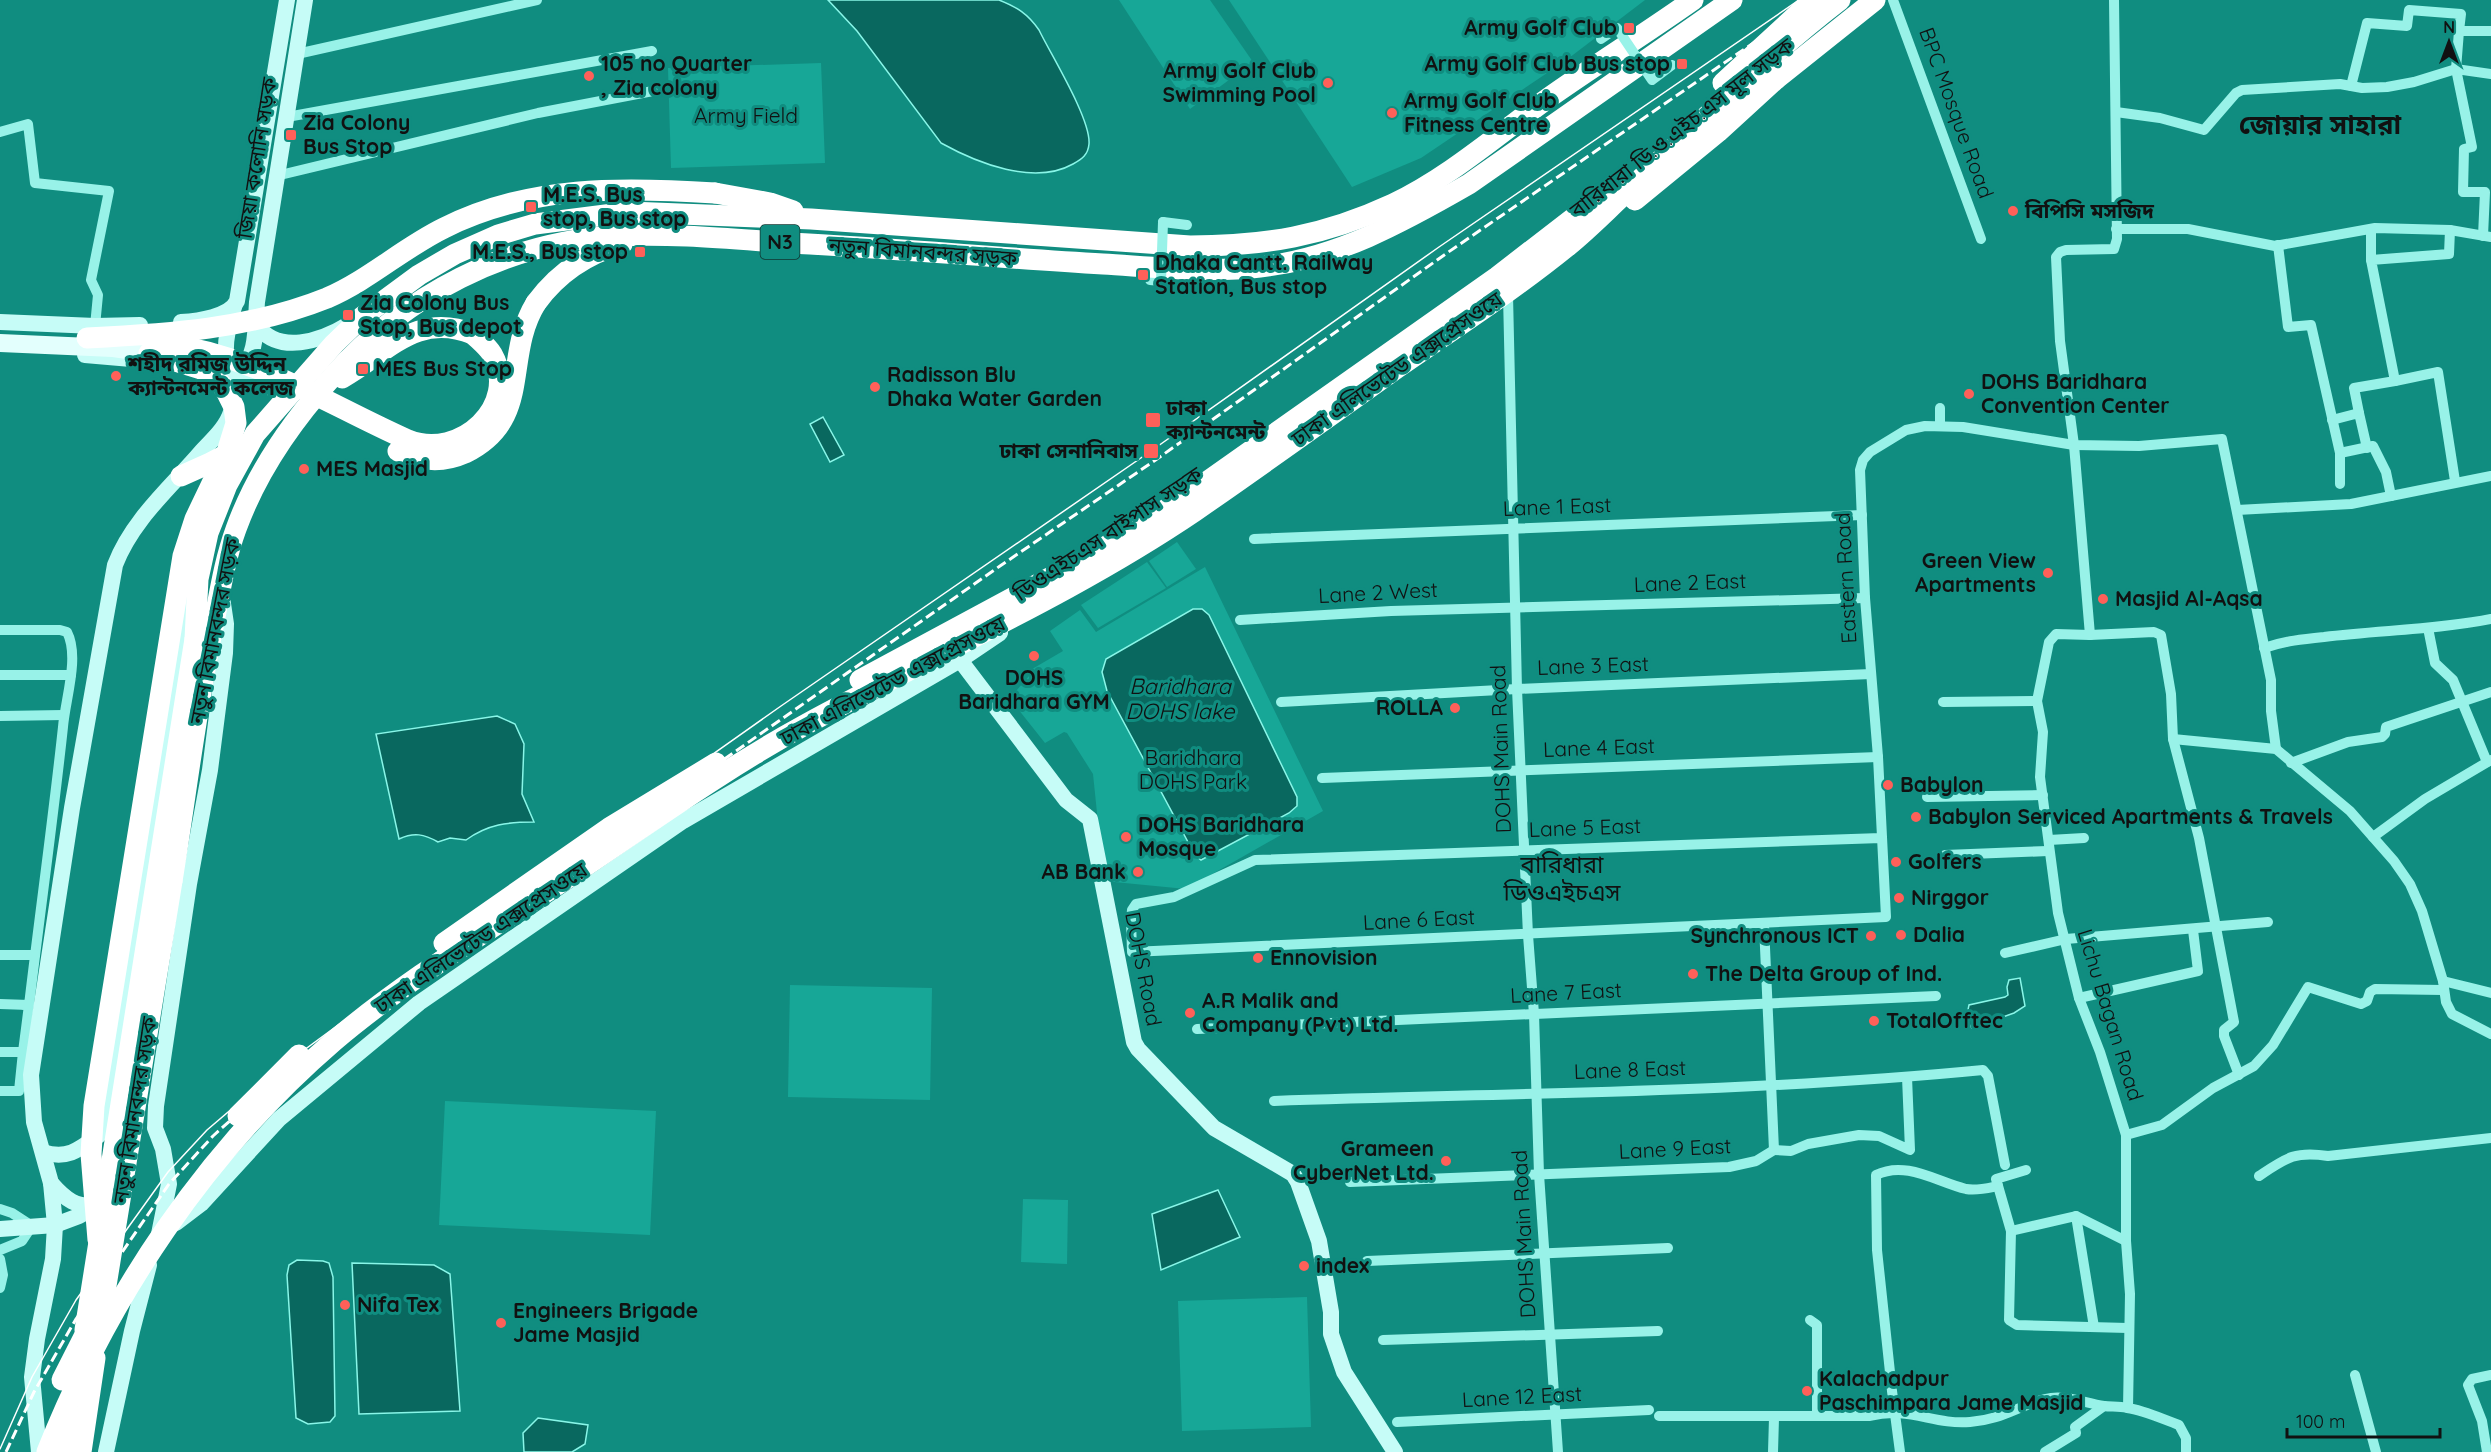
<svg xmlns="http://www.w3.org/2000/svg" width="2491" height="1452" font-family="Quicksand,'Noto Sans Bengali',sans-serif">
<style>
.green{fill:#17a797}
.water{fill:#09685f;stroke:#89f6e8;stroke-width:1.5}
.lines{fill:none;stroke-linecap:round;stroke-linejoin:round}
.street{stroke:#98f2e8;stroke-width:10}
.secondary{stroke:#c6fcf7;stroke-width:16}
.primary{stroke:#e3fffd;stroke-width:18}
.highway{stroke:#fff;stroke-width:21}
.tram{stroke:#fff;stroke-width:1.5}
.rail{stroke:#fff;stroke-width:3;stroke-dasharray:10 4.5;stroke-linecap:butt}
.street-bridge{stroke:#98f2e8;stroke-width:10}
.highway-bridge{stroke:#fff;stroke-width:21}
.poi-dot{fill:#ff6059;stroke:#108d80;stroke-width:2}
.labels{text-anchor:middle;stroke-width:6;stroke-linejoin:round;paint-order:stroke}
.shield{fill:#108d80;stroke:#113632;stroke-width:1.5}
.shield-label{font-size:20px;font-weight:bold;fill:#111}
.poi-label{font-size:21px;font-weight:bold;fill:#111;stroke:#108d80;text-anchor:start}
.street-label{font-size:21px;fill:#111;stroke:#108d80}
.park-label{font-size:21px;fill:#111;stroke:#108d80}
.water-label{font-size:22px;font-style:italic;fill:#111;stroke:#108d80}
.quarter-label{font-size:24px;fill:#111;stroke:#108d80}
.district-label{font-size:27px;font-weight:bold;fill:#111;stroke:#108d80}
</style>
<rect width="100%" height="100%" fill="#108d80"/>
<!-- green -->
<g class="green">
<path d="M1119,0H1210L1253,62L1190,109Z"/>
<path d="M1229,0H1645L1565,61L1421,158L1352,187Z"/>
<path d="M821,63L825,163L671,168L668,68Z"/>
<path d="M1177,542L1196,569L1167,587L1149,561Z"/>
<path d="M1147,562L1166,588L1098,628L1081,605Z"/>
<path d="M1205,567L1323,811L1186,889L1104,881L1093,774L1067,733L1064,732L1045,743L1018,709L1024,704L1016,691L1029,676L1027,672L1063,651L1050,631L1080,610L1096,632Z"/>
<path d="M790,985L932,988L930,1100L788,1097Z"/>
<path d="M445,1101L656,1111L650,1235L439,1225Z"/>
<path d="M1023,1199L1068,1200L1067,1264L1021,1262Z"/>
<path d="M1307,1297L1311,1427L1182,1431L1178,1301Z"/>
</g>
<!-- water -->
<g class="water">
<path d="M828,0H999C1017,7 1028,14 1039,30C1051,55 1091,119 1089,144C1088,155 1082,159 1073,164C1034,186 977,163 941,143L857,31Z"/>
<path d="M823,417L844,455L830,462L810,424Z"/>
<path d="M1193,609H1202L1209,615L1297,797V806L1289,813L1201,860L1195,855L1107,691L1102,672L1106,659Z"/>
<path d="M497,716L515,724L524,744L522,794L534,822C508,822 488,824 466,840L450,838L438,842C424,834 414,832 399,839L376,734Z"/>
<path d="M2020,978L2025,1006L2014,1013L1972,1028L1966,1020L1969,1005L2005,997L2008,995L2007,987L2009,980Z"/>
<path d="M1218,1190L1240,1237L1161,1270L1152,1214Z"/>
<path d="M297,1260L323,1261L329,1263L333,1277L335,1416L330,1422L308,1424L296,1418L287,1275L289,1265Z"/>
<path d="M352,1263L434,1265L450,1274L460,1411L359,1414Z"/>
<path d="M538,1418L588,1425L585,1444L572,1452H524L523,1433Z"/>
</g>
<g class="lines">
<!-- street -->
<g class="street">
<path d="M1893,0L1981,239"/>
<path d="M2459,31L2456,69L2472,147L2464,149L2463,192H2485L2483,236"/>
<path d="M297,54L537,0"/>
<path d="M2351,86L2367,23L2407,26L2409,10L2461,14L2459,31H2491"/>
<path d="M2116,112L2160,118L2204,130L2236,93L2242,90L2340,84L2362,88L2387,87L2414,82L2456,69L2491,74"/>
<path d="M287,117L652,51"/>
<path d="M0,132L28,124L35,183L109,191L91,280L98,295L95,326"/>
<path d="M276,176L538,113L653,91"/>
<path d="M1163,222L1187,225"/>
<path d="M2116,229H2188L2275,246L2375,228L2450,230L2491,237"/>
<path d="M2278,245L2288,327L2311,325L2340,453V484"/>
<path d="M2371,260V229"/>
<path d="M1150,280L1161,281"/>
<path d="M1508,295L1517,689L1528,935L1534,1014L1539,1174L1558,1452"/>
<path d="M2395,381L2438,372L2455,481"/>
<path d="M1940,408V426"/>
<path d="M2359,413L2354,388L2395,381L2371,260L2449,254L2450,230"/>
<path d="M2332,420L2359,413L2367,448"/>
<path d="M2340,453L2373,446L2386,472L2391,496"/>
<path d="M2237,510L2351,504L2491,476"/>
<path d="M1254,539L1862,515"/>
<path d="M1240,620L1391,611L1865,598"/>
<path d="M2428,628L2435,663L2453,680L2487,762"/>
<path d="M0,630H60L67,632C80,657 65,700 63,727C53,820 40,912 29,1005L0,1004"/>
<path d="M2090,635L2074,445L2060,341L2056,257L2060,252L2066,250L2114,249L2117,239L2114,0"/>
<path d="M2264,648C2284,641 2304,639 2324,637C2380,630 2436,630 2491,619"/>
<path d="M0,675H71"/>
<path d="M1281,702L1517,689L1871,674"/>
<path d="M1943,702L2037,701"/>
<path d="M0,716L64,715"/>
<path d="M2173,739L2276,749L2350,811L2394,861L2410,884L2422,911L2443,981L2446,1002L2452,1014L2491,1034"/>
<path d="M2291,763L2348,742L2382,737L2385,734L2386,727L2491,692"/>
<path d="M1322,778L1878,757"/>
<path d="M1927,797L2043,795"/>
<path d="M2373,837L2425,799L2491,760"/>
<path d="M1881,838L1255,860L1174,897L1136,904L1132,910L1131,919L1132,952L1886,917L1878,757L1865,598L1860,470L1863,460L1870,452L1906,430L1925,426L1963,427L2074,445L2139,446L2222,439L2271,680V711L2276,749"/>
<path d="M2049,840L2084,838"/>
<path d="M1945,855L2048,851"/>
<path d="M1764,925L1774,1150"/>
<path d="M2005,953L2066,939L2268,922"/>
<path d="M0,955H35"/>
<path d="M2443,981L2491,993"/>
<path d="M2079,998L2198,971L2193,930"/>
<path d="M1197,1029L1936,996"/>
<path d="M0,1052H23L29,1005H24"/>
<path d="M0,1091H19L23,1052H18"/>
<path d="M1274,1101C1510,1093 1747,1093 1983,1070L1988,1076L2005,1165"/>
<path d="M2126,1135L2162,1125L2213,1088L2254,1066L2273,1045L2308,987L2361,1004L2367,1001L2370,992L2375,989L2443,990"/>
<path d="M1774,1150L1791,1151L1808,1144L1859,1135L1879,1136L1910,1150L1907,1077"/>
<path d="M2026,1170L1996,1179L2011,1231L2009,1320L2017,1325L2128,1328"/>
<path d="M2259,1176C2286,1158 2294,1151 2328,1156L2491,1138"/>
<path d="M1350,1182L1729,1167L1756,1161L1774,1150"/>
<path d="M0,1209L12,1213L32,1226L22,1241L0,1250"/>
<path d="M2076,1216L2094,1327"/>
<path d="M2011,1231L2076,1216L2126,1241"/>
<path d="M0,1259L3,1275L0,1288"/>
<path d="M1367,1261L1668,1248"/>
<path d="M1810,1320L1817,1325V1416"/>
<path d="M1383,1340L1658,1331"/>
<path d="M2355,1375L2376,1452"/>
<path d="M2128,1408L2130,1294L2126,1241V1135L2100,1052L2079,998L2058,913L2040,777L2043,732L2037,701L2049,642L2056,634L2090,635L2154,632L2161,635L2171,694L2173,739L2199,838L2234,1022L2224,1030V1036L2239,1075"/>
<path d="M1659,1416H1870C1909,1406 1933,1425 1970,1422C2001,1420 2018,1406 2045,1399C2065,1394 2084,1403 2104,1406C2111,1407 2119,1406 2127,1408C2144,1410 2162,1419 2179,1425L2186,1438V1452"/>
<path d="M1397,1422L1649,1410"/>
<path d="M1773,1452L1774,1418"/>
<path d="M1900,1452L1892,1391L1877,1250L1876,1175C1906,1160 1937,1182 1966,1189C1977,1191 1988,1188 1998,1186"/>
<path d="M2045,1452L2076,1433L2075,1427L2104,1406"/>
<path d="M2487,1452L2482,1421L2468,1385L2472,1379L2491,1375"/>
</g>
<!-- secondary -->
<g class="secondary">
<path d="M0,322L95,326L140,325"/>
<path d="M181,322C197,321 230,317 237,301L287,0"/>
<path d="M256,324C278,356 321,341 349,324"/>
<path d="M85,355L143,360"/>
<path d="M239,375C258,353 255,329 257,302L305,0"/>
<path d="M226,380L291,391"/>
<path d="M960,660L1066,800L1090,819L1134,1042L1138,1049L1214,1128L1293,1174L1298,1182L1319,1241L1331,1312V1334L1344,1372L1395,1452"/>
<path d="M105,1131L177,656L192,594"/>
<path d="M43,1152C68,1160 80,1149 99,1135"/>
<path d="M51,1183C66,1200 76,1208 99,1205"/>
<path d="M176,1223L201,1204L279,1119L419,1003L683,821L960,660L1000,633"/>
<path d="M0,1229L55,1225L79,1216L105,1202"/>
<path d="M159,1234L169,1184L163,1149L155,1128L156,1106L189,884L210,770L225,653L226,624L222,597"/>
<path d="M39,1452L32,1377L37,1339L53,1259L55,1225L51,1183L34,1122L31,1075L72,808L115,565C132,520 171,487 201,452C212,440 226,428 231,412C238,390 227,373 226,353C225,337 230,322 234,307"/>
<path d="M106,1452L132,1331L149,1265"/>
</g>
<!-- primary -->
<path class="primary" d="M0,343L113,348L149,353"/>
<!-- highway -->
<g class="highway">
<path d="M1776,79L1875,0"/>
<path d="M715,193L770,203L793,211"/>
<path d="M536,303C558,273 586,254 622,244"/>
<path d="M342,378C387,353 416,311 473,334"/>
<path d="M181,476L210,463L235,450"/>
<path d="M195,639L198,579L208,533L227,485L255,434L334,344L362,317L419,275L455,254L498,235L535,224L629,212L811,219L1190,246C1265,246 1324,236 1393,204C1448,178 1497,135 1547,99C1595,65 1645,34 1693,0"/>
<path d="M172,881C186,795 196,708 214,622C220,591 225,559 236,529C257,471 292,421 333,376C405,295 507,242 615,236C673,233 732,239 789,243C894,248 998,258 1103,264C1154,267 1208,273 1260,267C1336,259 1403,222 1469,184L1732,0"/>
</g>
<!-- tram -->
<path class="tram" d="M0,1449L32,1377L76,1300L168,1172L207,1130L281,1067L563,860L781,706L1151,451L1439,247L1799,0"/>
<!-- rail -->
<path class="rail" d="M6,1452L34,1392L76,1319L169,1184L213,1136L282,1074L569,868L1000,566L1157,459L1447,253L1816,0"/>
<!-- street-bridge -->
<g class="street-bridge">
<path d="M1601,39L1617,28L1652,80L1672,65"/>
<path d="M1161,281L1163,222"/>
</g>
<!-- highway-bridge -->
<g class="highway-bridge">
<path d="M1723,83L1813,0"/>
<path d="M1635,200L1718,132L1776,79"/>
<path d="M87,338C168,334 250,329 327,298C369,280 403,248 444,228C529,185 622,187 715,193"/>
<path d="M162,343C257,356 323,402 408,440C460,461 521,405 492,354C487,346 479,340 473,334"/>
<path d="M398,451C420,461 443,463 465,453C534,419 502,358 536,303"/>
<path d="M860,680L1094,554L1181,500L1497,277L1620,182"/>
<path d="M444,943L609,828L716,763"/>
<path d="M238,1116L299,1055"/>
<path d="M98,1240L91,1154L94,1106L183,556L195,519L227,452L236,423L234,407L225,389L214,376L201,369L149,353"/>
<path d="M103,1304L172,881"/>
<path d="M85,1330L195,639"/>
<path d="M62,1380L94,1317"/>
<path d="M47,1452C109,1296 206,1151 334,1041C406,980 488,931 566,879C644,827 721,771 803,726C934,654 1071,595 1195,511C1263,464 1330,416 1397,368C1455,328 1515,289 1569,245C1591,227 1610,207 1630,189C1698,125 1766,57 1840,0"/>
<path d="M65,1452L71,1414"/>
<path d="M81,1452L95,1358"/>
</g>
</g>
<!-- markers -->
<g class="poi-dot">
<rect x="1623" y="22" width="12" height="12" rx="3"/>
<rect x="1676" y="58" width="12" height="12" rx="3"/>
<circle cx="589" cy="76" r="6"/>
<circle cx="1328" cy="83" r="6"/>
<circle cx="1392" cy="113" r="6"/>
<rect x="285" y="129" width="12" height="12" rx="3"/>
<rect x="525" y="201" width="12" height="12" rx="3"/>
<circle cx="2013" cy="211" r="6"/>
<rect x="634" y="246" width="12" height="12" rx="3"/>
<rect x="1137" y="269" width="12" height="12" rx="3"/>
<rect x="342" y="309" width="12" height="12" rx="3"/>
<rect x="357" y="363" width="12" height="12" rx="3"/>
<circle cx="116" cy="376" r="6"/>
<circle cx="875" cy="387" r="6"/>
<circle cx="1969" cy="394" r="6"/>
<rect x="1145" y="412" width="16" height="16" rx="3"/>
<rect x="1143" y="443" width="16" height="16" rx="3"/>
<circle cx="304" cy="469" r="6"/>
<circle cx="2048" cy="573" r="6"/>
<circle cx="2103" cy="599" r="6"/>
<circle cx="1034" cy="656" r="6"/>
<circle cx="1455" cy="708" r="6"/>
<circle cx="1888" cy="785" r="6"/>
<circle cx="1916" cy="817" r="6"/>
<circle cx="1126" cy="837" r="6"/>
<circle cx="1896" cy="862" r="6"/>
<circle cx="1138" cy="872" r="6"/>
<circle cx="1899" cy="898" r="6"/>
<circle cx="1901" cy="935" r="6"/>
<circle cx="1871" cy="936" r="6"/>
<circle cx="1258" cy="958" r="6"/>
<circle cx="1693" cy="974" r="6"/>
<circle cx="1190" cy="1013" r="6"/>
<circle cx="1874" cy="1021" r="6"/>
<circle cx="1446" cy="1161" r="6"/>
<circle cx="1304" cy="1266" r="6"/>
<circle cx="345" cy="1305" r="6"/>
<circle cx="501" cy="1323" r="6"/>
<circle cx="1807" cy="1391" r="6"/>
</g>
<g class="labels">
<!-- shield labels -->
<rect class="shield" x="760.5" y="225" width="39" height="34" rx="4.5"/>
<g class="shield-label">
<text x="780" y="249">N3</text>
</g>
<!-- poi labels -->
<g class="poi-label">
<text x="1617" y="35" text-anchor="end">Army Golf Club</text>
<text x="601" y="71">105 no Quarter<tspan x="601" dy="24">, Zia colony</tspan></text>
<text x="1670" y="71" text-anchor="end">Army Golf Club Bus stop</text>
<text x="1316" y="78" text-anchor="end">Army Golf Club<tspan x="1316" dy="24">Swimming Pool</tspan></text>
<text x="1404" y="108">Army Golf Club<tspan x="1404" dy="24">Fitness Centre</tspan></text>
<text x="303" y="130">Zia Colony<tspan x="303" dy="24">Bus Stop</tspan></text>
<text x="543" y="202">M.E.S. Bus<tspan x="543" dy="24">stop, Bus stop</tspan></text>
<text x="2025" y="218">বিপিসি মসজিদ</text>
<text x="628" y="259" text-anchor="end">M.E.S., Bus stop</text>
<text x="1155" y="270">Dhaka Cantt. Railway<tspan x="1155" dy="24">Station, Bus stop</tspan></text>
<text x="360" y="310">Zia Colony Bus<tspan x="360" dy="24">Stop, Bus depot</tspan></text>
<text x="128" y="371">শহীদ রমিজ উদ্দিন<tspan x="128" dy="24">ক্যান্টনমেন্ট কলেজ</tspan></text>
<text x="375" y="376">MES Bus Stop</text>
<text x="887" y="382">Radisson Blu<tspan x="887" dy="24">Dhaka Water Garden</tspan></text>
<text x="1981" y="389">DOHS Baridhara<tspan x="1981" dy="24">Convention Center</tspan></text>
<text x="1166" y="415">ঢাকা<tspan x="1166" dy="24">ক্যান্টনমেন্ট</tspan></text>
<text x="1138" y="458" text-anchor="end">ঢাকা সেনানিবাস</text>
<text x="316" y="476">MES Masjid</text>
<text x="2036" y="568" text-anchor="end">Green View<tspan x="2036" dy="24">Apartments</tspan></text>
<text x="2115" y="606">Masjid Al-Aqsa</text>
<text x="1034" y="685" text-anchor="middle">DOHS<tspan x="1034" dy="24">Baridhara GYM</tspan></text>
<text x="1443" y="715" text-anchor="end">ROLLA</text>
<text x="1900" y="792">Babylon</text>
<text x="1928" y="824">Babylon Serviced Apartments &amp; Travels</text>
<text x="1138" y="832">DOHS Baridhara<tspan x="1138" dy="24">Mosque</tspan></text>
<text x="1908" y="869">Golfers</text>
<text x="1126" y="879" text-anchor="end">AB Bank</text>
<text x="1911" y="905">Nirggor</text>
<text x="1913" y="942">Dalia</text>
<text x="1859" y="943" text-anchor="end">Synchronous ICT</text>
<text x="1270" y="965">Ennovision</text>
<text x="1705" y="981">The Delta Group of Ind.</text>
<text x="1202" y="1008">A.R Malik and<tspan x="1202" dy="24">Company (Pvt) Ltd.</tspan></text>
<text x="1886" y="1028">TotalOfftec</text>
<text x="1434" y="1156" text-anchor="end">Grameen<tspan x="1434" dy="24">CyberNet Ltd.</tspan></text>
<text x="1316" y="1273">index</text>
<text x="357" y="1312">Nifa Tex</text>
<text x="513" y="1318">Engineers Brigade<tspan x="513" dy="24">Jame Masjid</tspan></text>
<text x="1819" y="1386">Kalachadpur<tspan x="1819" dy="24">Paschimpara Jame Masjid</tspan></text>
</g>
<!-- street labels -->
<g class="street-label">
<text transform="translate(1956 113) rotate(70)" y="7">BPC Mosque Road</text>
<text transform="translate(1682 128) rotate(-38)" y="7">বারিধারা ডি.ও.এইচ.এস মূল সড়ক</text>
<text transform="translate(257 158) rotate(-81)" y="7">জিয়া কলোনি সড়ক</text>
<text transform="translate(923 252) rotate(4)" y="7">নতুন বিমানবন্দর সড়ক</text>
<text transform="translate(1397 369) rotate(-35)" y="7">ঢাকা এলিভেটেড এক্সপ্রেসওয়ে</text>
<text transform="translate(1557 507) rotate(-2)" y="7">Lane 1 East</text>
<text transform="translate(1108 534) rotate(-34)" y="7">ডিওএইচএস বাইপাস সড়ক</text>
<text transform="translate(1846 578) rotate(-93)" y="7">Eastern Road</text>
<text transform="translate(1690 583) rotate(-2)" y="7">Lane 2 East</text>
<text transform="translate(1378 593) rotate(-3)" y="7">Lane 2 West</text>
<text transform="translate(215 631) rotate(-79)" y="7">নতুন বিমানবন্দর সড়ক</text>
<text transform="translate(1593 666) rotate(-2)" y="7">Lane 3 East</text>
<text transform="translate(893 681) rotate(-28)" y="7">ঢাকা এলিভেটেড এক্সপ্রেসওয়ে</text>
<text transform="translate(1599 748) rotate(-2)" y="7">Lane 4 East</text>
<text transform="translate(1501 749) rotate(-92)" y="7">DOHS Main Road</text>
<text transform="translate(1585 828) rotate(-2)" y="7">Lane 5 East</text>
<text transform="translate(1419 920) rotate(-3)" y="7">Lane 6 East</text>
<text transform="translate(481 938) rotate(-34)" y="7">ঢাকা এলিভেটেড এক্সপ্রেসওয়ে</text>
<text transform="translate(1143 969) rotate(79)" y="7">DOHS Road</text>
<text transform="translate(1566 993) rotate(-3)" y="7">Lane 7 East</text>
<text transform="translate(2110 1015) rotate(73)" y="7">Lichu Bagan Road</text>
<text transform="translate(1630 1070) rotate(-2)" y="7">Lane 8 East</text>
<text transform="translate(135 1110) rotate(-81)" y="7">নতুন বিমানবন্দর সড়ক</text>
<text transform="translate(1675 1149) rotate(-3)" y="7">Lane 9 East</text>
<text transform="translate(1524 1234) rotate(-93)" y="7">DOHS Main Road</text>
<text transform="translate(1522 1397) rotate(-3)" y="7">Lane 12 East</text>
</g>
<!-- park labels -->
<g class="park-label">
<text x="746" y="123">Army Field</text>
<text x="1193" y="765">Baridhara<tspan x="1193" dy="24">DOHS Park</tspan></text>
</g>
<!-- water labels -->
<g class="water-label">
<text x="1180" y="694">Baridhara<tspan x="1180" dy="25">DOHS lake</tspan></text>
</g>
<!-- quarter labels -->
<g class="quarter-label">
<text x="1562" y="873">বারিধারা<tspan x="1562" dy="28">ডিওএইচএস</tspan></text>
</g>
<!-- district labels -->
<g class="district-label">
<text x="2320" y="134">জোয়ার সাহারা</text>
</g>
</g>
<!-- north arrow -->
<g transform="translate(2449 42)" stroke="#108d80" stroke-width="4.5" paint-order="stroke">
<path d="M0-4.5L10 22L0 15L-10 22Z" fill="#111111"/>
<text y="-9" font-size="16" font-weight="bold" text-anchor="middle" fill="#111111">N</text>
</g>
<!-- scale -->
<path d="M2287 1428v9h153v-9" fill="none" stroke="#111111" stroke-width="3"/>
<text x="2296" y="1428" font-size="18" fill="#111111" stroke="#108d80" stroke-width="4.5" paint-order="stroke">100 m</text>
</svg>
